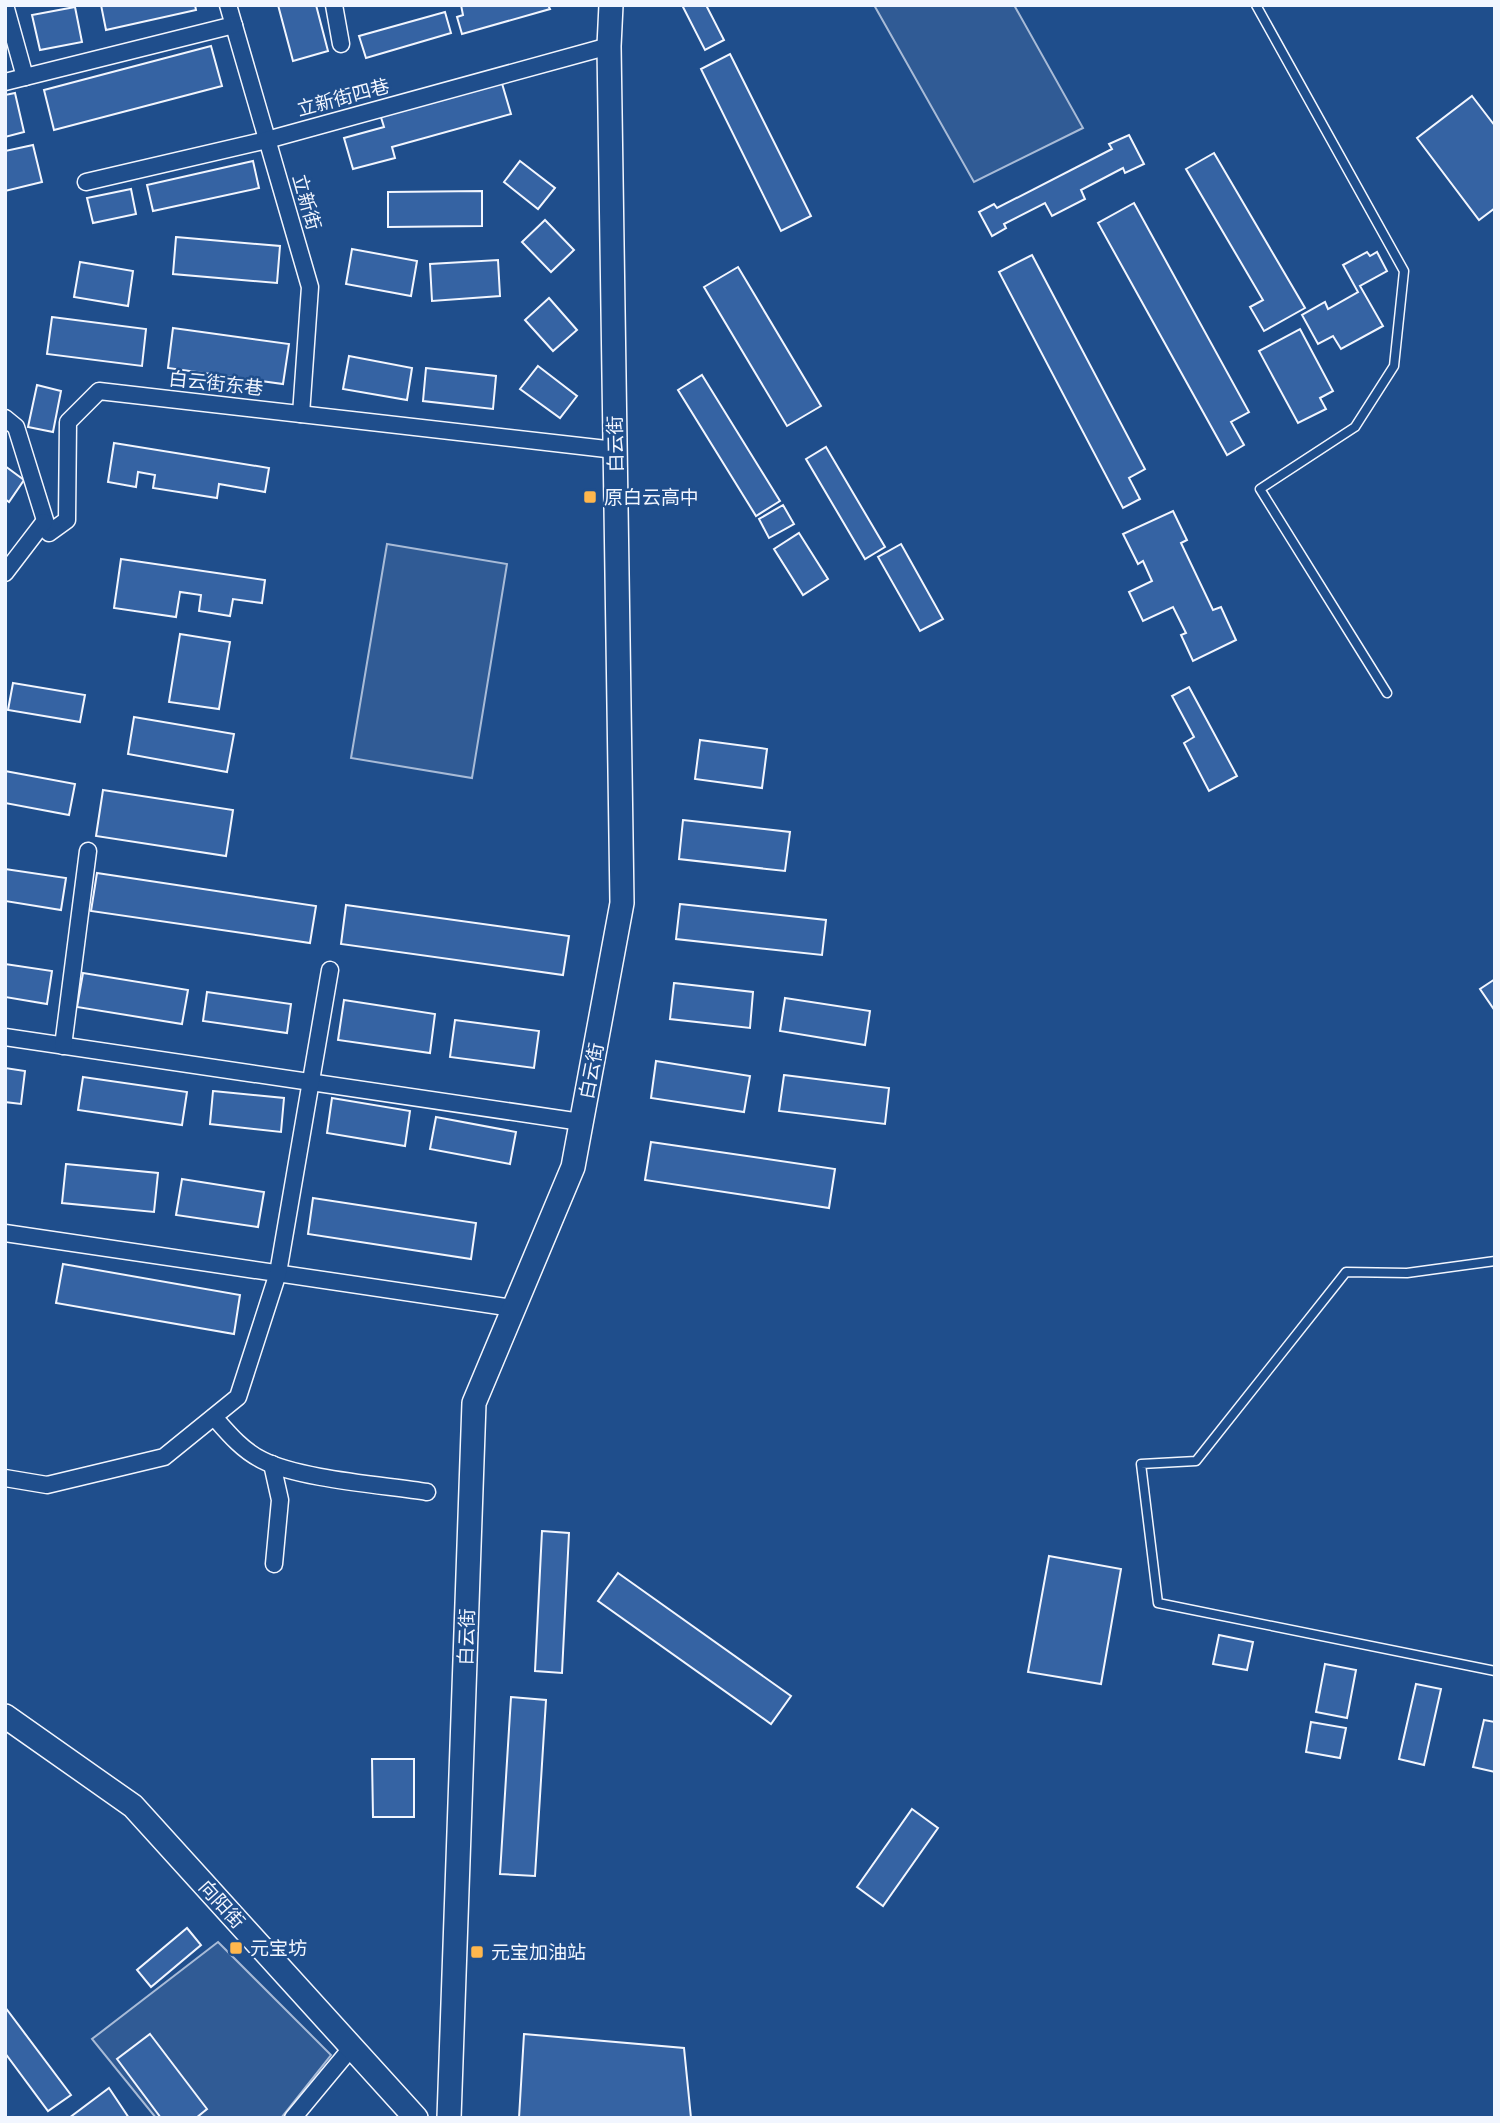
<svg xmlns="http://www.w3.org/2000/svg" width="1500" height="2123" font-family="'Golos Text','Noto Sans SC',sans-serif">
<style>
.built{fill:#305b95;stroke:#a8bbd7;stroke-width:2}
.building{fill:#3563a3;stroke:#f2f6ff;stroke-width:2}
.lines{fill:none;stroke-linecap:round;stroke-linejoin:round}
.lane-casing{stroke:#f2f6ff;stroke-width:11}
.street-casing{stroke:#f2f6ff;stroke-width:19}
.secondary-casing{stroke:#f2f6ff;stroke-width:26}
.lane{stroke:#1f4e8c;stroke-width:8}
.street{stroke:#1f4e8c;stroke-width:16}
.secondary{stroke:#1f4e8c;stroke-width:23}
.poi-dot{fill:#ffb74d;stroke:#1f4e8c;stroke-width:2.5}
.labels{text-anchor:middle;stroke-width:5;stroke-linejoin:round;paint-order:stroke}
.street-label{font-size:19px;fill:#f2f6ff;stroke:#1f4e8c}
.poi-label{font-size:19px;fill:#f2f6ff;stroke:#1f4e8c;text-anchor:start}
</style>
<rect width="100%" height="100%" fill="#1f4e8c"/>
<!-- built -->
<g class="built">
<path d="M874,5H1014L1083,128L974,182Z"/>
<path d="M387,544L507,564L472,778L351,758Z"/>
<path d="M218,1942L331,2055L281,2118H156L92,2039Z"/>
</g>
<!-- building -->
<g class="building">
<path d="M101,5H195L196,10L106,30Z"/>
<path d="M278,5H316L328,51L293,61Z"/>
<path d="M461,5H548L550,9L462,34L457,17L463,15Z"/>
<path d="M682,5H706L724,40L705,50Z"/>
<path d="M75,7L82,42L40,50L32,15Z"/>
<path d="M445,12L451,33L366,58L359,36Z"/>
<path d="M211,46L222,86L54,130L44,90Z"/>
<path d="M730,54L811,216L781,231L701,69Z"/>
<path d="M501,80L511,114L392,147L395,158L353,169L344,138L384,127L380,114Z"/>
<path d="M15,93L24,132L5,137V95Z"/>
<path d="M1472,96L1495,126V208L1479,220L1417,138Z"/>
<path d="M1129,135L1144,164L1125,173L1123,168L1081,190L1085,199L1052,216L1045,203L1004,224L1006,228L992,236L979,212L994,204L997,208L1112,149L1109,144Z"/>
<path d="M33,145L42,182L5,191V151Z"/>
<path d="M1214,153L1305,308L1264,331L1250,307L1263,300L1186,169Z"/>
<path d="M253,161L259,188L153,211L147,185Z"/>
<path d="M520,161L555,188L538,209L504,182Z"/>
<path d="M131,189L136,214L93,223L87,198Z"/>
<path d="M482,191V226L388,227V192Z"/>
<path d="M1134,203L1249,412L1231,422L1244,445L1227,455L1098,223Z"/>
<path d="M545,220L574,250L551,272L522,242Z"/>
<path d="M176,237L280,246L277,283L173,274Z"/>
<path d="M352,249L417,261L411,296L346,284Z"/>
<path d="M1367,252L1370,256L1377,252L1387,271L1360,286L1383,326L1341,349L1333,336L1318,344L1302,315L1325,302L1328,309L1358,292L1343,265Z"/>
<path d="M1032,255L1145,469L1129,478L1140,499L1123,508L999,272Z"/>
<path d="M498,260L500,296L432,301L430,264Z"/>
<path d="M80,262L133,271L128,306L74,297Z"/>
<path d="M738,267L821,406L787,426L704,287Z"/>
<path d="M549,298L577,330L553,351L525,320Z"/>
<path d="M52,317L146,329L142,366L47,354Z"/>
<path d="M173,328L289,344L283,384L168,368Z"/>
<path d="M1300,329L1333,391L1320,398L1326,409L1298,423L1259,351Z"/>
<path d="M349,356L412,368L407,400L343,389Z"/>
<path d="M538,366L577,396L560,418L520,389Z"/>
<path d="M426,368L496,376L493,409L423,401Z"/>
<path d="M702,375L780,501L756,516L678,390Z"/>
<path d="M37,385L61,391L53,432L28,427Z"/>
<path d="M114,443L269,468L265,492L219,484L217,498L153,488L155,475L138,472L136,487L108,482Z"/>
<path d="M826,447L885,547L865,559L806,459Z"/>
<path d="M5,466L24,480L9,502L5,499Z"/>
<path d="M783,505L794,524L769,538L759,519Z"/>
<path d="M1173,511L1187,540L1181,543L1213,610L1221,607L1236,640L1193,661L1181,635L1186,633L1173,607L1143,621L1129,592L1152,581L1143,561L1138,564L1123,534Z"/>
<path d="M799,533L828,579L803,595L774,549Z"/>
<path d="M901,544L943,619L920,631L878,557Z"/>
<path d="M121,559L265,580L262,603L233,599L230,616L199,611L201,595L180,592L176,617L114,608Z"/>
<path d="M180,634L230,642L219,709L169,702Z"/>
<path d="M13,683L85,695L80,722L8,710Z"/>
<path d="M1189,687L1237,776L1209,791L1184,743L1194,737L1172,696Z"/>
<path d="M134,717L234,734L227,772L128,754Z"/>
<path d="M700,740L767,749L762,788L695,779Z"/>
<path d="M5,771L75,784L69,815L5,803Z"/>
<path d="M103,790L233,810L226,856L96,836Z"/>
<path d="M683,820L790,832L785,871L679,859Z"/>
<path d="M5,869L66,878L61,910L5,901Z"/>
<path d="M97,873L316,906L310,943L91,911Z"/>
<path d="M680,904L826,920L822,955L676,939Z"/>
<path d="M346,905L569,936L563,975L341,944Z"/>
<path d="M5,964L52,971L47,1004L5,997Z"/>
<path d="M83,973L188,990L182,1024L77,1007Z"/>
<path d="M1495,979V1011L1480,989Z"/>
<path d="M674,983L753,992L750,1028L670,1019Z"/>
<path d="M207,992L291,1004L287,1033L203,1021Z"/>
<path d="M785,998L870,1011L865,1045L780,1031Z"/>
<path d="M344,1000L435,1014L430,1053L338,1040Z"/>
<path d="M455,1020L539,1031L534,1068L450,1057Z"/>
<path d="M656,1061L750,1076L744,1112L651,1098Z"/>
<path d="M5,1068L25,1071L21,1104L5,1102Z"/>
<path d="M784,1075L889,1088L885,1124L779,1111Z"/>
<path d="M83,1077L187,1092L182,1125L78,1110Z"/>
<path d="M213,1091L284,1098L281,1132L210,1124Z"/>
<path d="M332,1098L410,1111L405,1146L327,1133Z"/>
<path d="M436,1117L516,1132L510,1164L430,1149Z"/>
<path d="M651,1142L835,1169L829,1208L645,1180Z"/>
<path d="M66,1164L158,1173L154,1212L62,1203Z"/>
<path d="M182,1179L264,1192L258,1227L176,1215Z"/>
<path d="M313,1198L476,1223L471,1259L308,1234Z"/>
<path d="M63,1264L240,1295L234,1334L56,1303Z"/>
<path d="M542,1531L569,1533L562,1673L535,1671Z"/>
<path d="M1049,1556L1121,1569L1101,1684L1028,1672Z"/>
<path d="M618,1573L791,1696L771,1724L598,1601Z"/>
<path d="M1219,1635L1253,1642L1247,1670L1213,1664Z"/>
<path d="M1325,1664L1356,1670L1347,1718L1316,1712Z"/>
<path d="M1416,1684L1441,1689L1424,1765L1399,1759Z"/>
<path d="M511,1697L546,1700L535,1876L500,1874Z"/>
<path d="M1484,1720L1495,1722V1772L1473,1767Z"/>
<path d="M1311,1722L1346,1728L1340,1758L1306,1752Z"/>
<path d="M372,1759H414V1817H373Z"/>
<path d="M912,1809L938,1828L883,1906L857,1887Z"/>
<path d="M187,1928L201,1945L151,1987L137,1970Z"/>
<path d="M5,2007L71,2095L48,2111L5,2053Z"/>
<path d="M150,2034L207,2109L196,2118H161L117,2059Z"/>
<path d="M524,2034L684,2048L691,2118H519Z"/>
<path d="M109,2088L129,2118H69Z"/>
</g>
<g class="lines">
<!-- lane casing -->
<g class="lane-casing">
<g id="lane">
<path d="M1256,5L1404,271L1394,366L1355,427L1260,489L1387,693"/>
<path d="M1495,1261L1407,1273L1346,1272L1196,1461L1141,1464L1158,1603L1495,1671"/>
</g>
</g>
<!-- street casing -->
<g class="street-casing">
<g id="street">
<path d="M5,5L25,77"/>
<path d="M228,5L310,287L301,414"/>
<path d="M334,5L341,44"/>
<path d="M5,82L234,25"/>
<path d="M86,182L267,140L609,46"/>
<path d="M5,418L16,427L49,533L67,520L68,422L99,391L615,450"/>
<path d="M5,573L44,522"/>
<path d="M5,1037L581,1122"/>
<path d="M63,1046L88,851"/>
<path d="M5,1233L513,1308"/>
<path d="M214,1417C228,1433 242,1450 262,1460C299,1479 383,1485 427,1492"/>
<path d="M272,1464L280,1500L274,1564"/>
<path d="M5,1478L47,1485L164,1457L238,1397L278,1273L330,970"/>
<path d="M293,2118L352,2047"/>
</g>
</g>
<!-- secondary casing -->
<g class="secondary-casing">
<g id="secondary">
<path d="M5,1716L133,1806L416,2118"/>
<path d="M449,2118L474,1403L573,1167L622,903L609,46L611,5"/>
</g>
</g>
<!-- lane -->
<use href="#lane" class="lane"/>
<!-- street -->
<use href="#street" class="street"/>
<!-- secondary -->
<use href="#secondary" class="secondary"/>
</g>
<!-- markers -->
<g class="poi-dot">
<rect x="583" y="490" width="14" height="14" rx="3.5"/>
<rect x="229" y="1941" width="14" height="14" rx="3.5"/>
<rect x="470" y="1945" width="14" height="14" rx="3.5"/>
</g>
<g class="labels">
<!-- street labels -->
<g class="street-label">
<text transform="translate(343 97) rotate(-15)" y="7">立新街四巷</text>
<text transform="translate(307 202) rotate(74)" y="7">立新街</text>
<text transform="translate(216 383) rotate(6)" y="7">白云街东巷</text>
<text transform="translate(615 444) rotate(-91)" y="7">白云街</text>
<text transform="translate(591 1071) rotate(-79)" y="7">白云街</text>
<text transform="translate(466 1637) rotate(-88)" y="7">白云街</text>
<text transform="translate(222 1904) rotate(48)" y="7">向阳街</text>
</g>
<!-- poi labels -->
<g class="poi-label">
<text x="604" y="504">原白云高中</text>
<text x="250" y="1955">元宝坊</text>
<text x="491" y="1959">元宝加油站</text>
</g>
</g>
<!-- border -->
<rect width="1500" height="2123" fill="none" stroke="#f2f6ff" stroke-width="14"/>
</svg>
